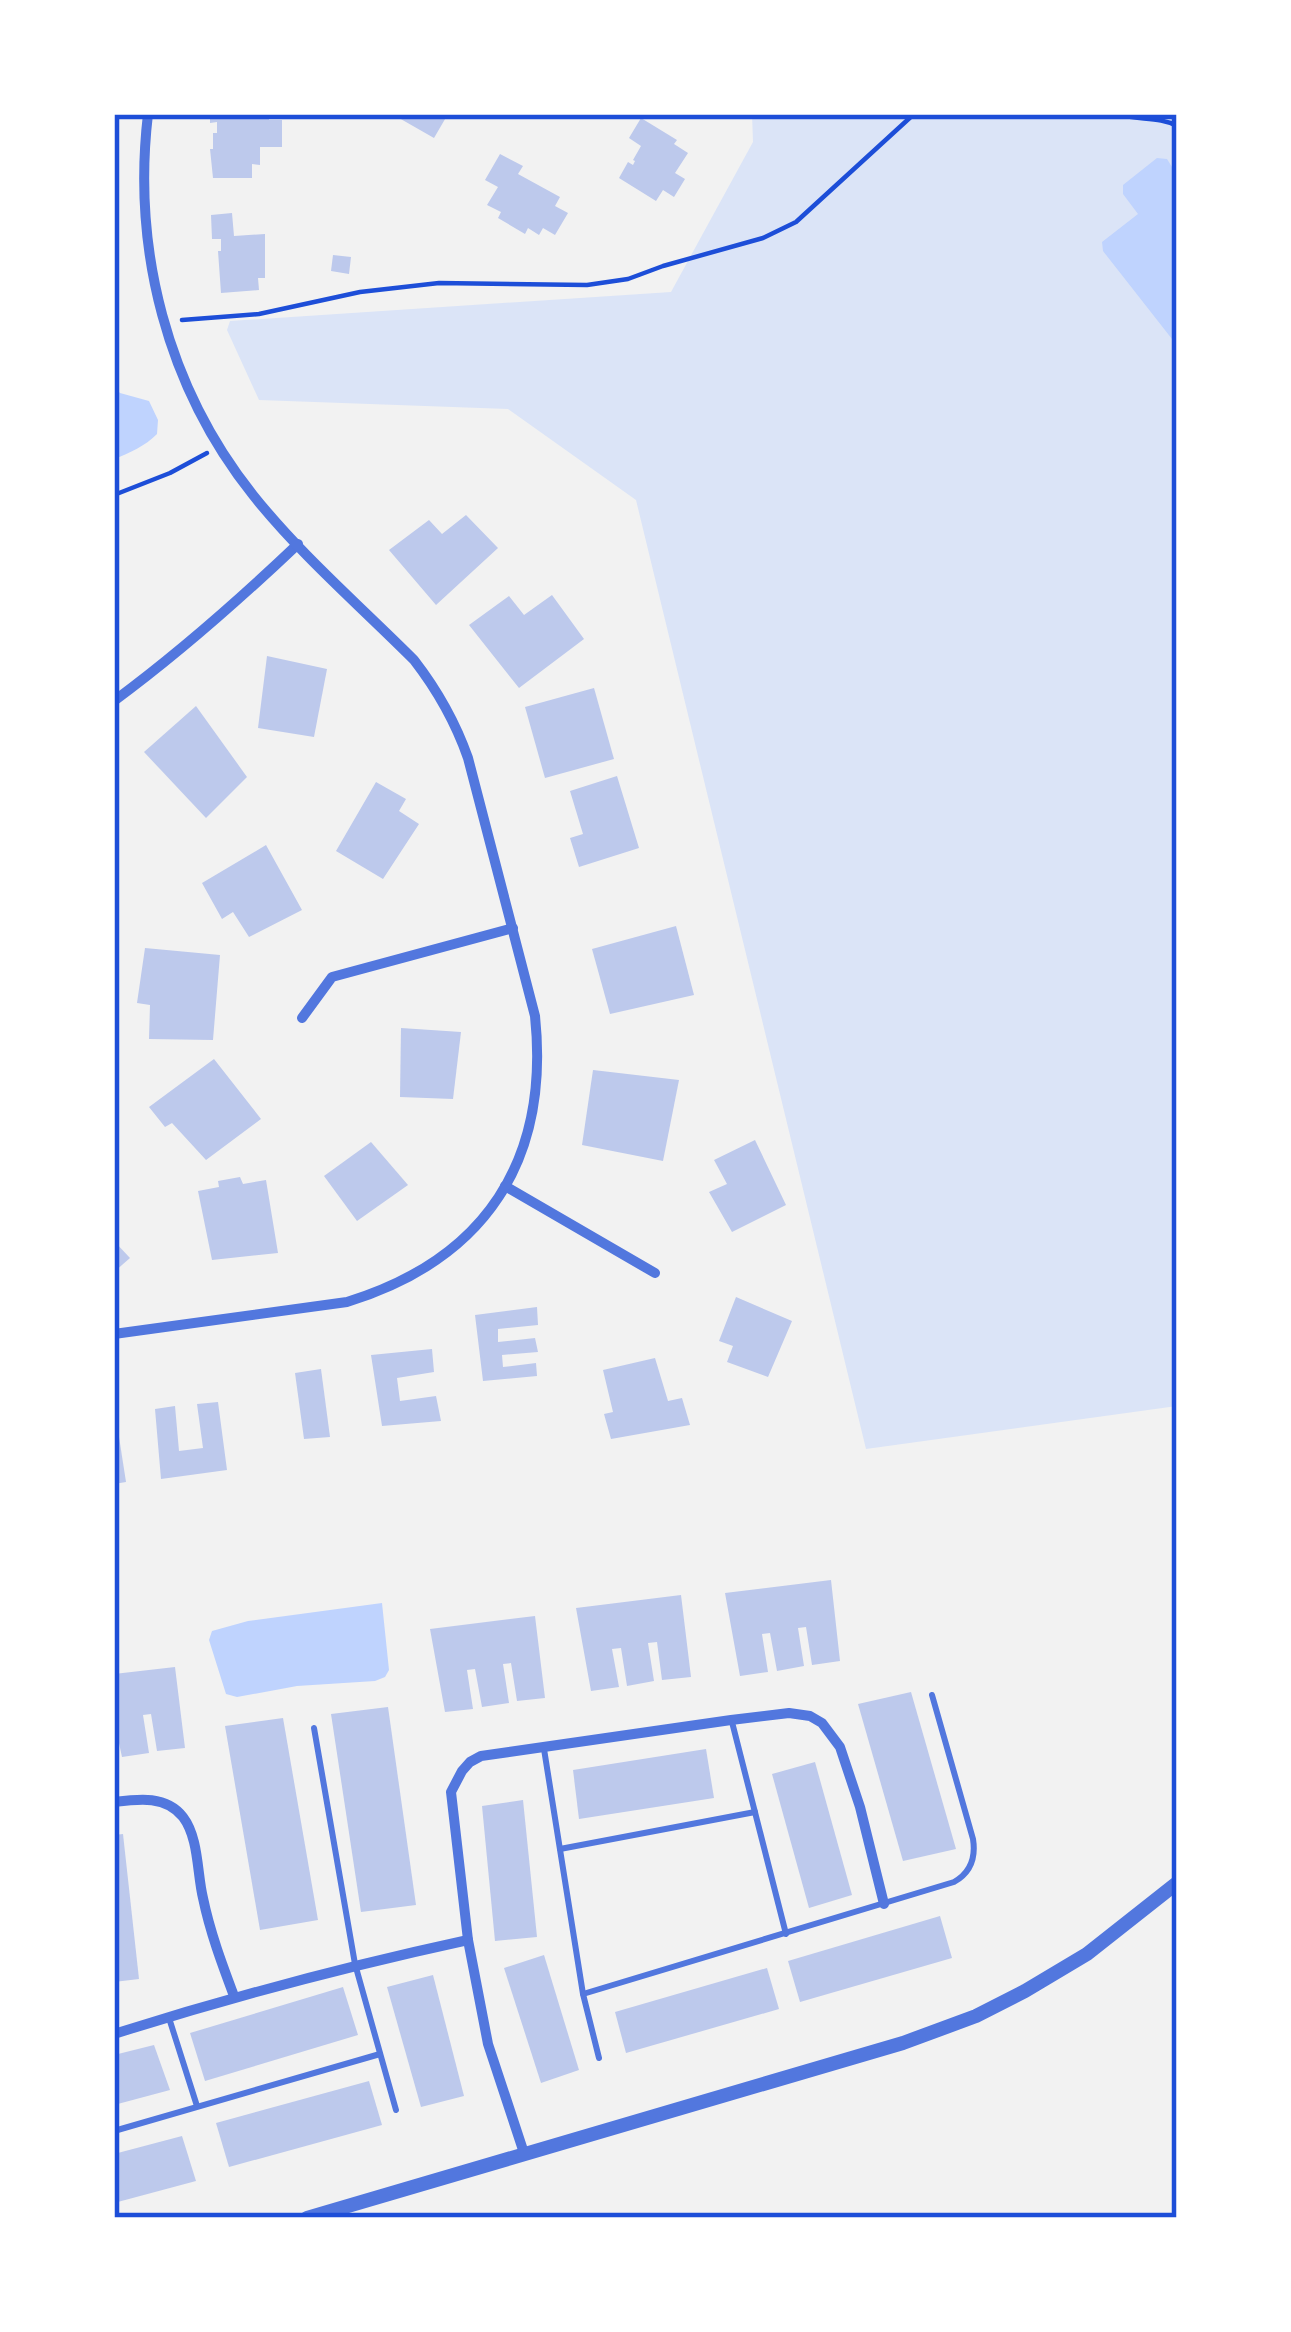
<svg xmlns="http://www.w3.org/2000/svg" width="1291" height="2332" font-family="'Asap Condensed',sans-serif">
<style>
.green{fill:#dbe4f7}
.water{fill:#bfd3fe}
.building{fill:#bdc9ec}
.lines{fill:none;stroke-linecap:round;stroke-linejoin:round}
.path{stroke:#1d4ed8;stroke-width:4.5}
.service{stroke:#5277de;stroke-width:6}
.minor{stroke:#5277de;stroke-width:10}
.tertiary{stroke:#5277de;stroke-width:14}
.neatline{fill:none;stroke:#1d4ed8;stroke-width:4.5}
</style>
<rect width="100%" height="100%" fill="#f2f2f2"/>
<!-- green -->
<path class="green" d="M752,114H1177V1406L866,1449L636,500L508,409L259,400L227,330L230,321L671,292L753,142Z"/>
<!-- water -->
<g class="water">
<path d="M1157,158L1167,159L1177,175V339H1172L1103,251L1102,242L1138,214L1123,194V185Z"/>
<path d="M114,387L120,393L149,401L158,420L157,434C145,446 130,453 114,459Z"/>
<path d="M382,1603L389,1670L385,1677L375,1681L297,1686L237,1697L226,1694L209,1640L212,1631L248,1621Z"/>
</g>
<!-- building -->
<g class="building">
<path d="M210,114H269V120H282V147H260V165L252,164V178H213L210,149H213V133H217V122L210,123Z"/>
<path d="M392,114H448L434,138Z"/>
<path d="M641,118L677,140L674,144L688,153L675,173L685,179L674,197L663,190L656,201L619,178L628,162L633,165L635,161L633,160L641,146L629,138Z"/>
<path d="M500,154L523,166L518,174L560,197L555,206L568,213L555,235L543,228L539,235L528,228L525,234L498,218L501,212L487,205L498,187L485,180Z"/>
<path d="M232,213L234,236L265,234V278H258L259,290L221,293L218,251H221V239H212L211,215Z"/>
<path d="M333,255L351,257L349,274L331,271Z"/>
<path d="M466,515L498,548L436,605L389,550L429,520L442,534Z"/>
<path d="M552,595L584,639L519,688L469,625L509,596L524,615Z"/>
<path d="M267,656L327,669L314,737L258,728Z"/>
<path d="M594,688L614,759L545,778L525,707Z"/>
<path d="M196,706L247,777L206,818L144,752Z"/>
<path d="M617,776L639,848L579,867L570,838L583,834L570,791Z"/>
<path d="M376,782L406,799L399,811L419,824L383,879L336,851Z"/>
<path d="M266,845L302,910L249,937L233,912L222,919L202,883Z"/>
<path d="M676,926L694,995L610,1014L592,949Z"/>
<path d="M145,948L220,955L213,1040L149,1039L150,1005L137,1003Z"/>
<path d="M401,1028L461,1032L453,1099L400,1097Z"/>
<path d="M214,1059L261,1119L206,1160L172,1123L165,1127L149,1107Z"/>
<path d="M593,1070L679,1080L663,1161L582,1145Z"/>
<path d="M755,1140L786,1205L732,1232L709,1192L727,1184L714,1160Z"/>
<path d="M371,1142L408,1185L357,1221L324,1176Z"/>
<path d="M240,1177L243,1184L266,1180L278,1253L212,1260L198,1191L219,1187L218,1181Z"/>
<path d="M114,1241L130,1258L114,1272Z"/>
<path d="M736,1297L792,1321L768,1377L727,1362L733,1346L719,1341Z"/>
<path d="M537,1307L538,1325L498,1329V1342L535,1338L538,1352L502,1355L503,1367L536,1363L537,1376L483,1381L475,1315Z"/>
<path d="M432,1349L434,1372L397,1378L400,1401L436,1396L441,1421L382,1426L371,1355Z"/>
<path d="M655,1358L668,1401L682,1398L690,1425L611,1439L604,1414L613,1412L603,1370Z"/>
<path d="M321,1369L330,1437L304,1439L295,1373Z"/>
<path d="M218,1402L227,1470L161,1479L155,1409L175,1406L179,1451L203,1448L197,1404Z"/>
<path d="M114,1424H117L126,1482L114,1484Z"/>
<path d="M831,1580L840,1661L812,1665L806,1627L798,1628L804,1666L777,1671L770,1633L762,1634L768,1672L740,1676L725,1593Z"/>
<path d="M681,1595L691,1677L662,1680L657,1642L648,1643L654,1681L627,1686L621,1648L612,1649L619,1687L591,1691L576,1608Z"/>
<path d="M535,1616L545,1698L517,1701L511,1663L503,1664L509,1703L482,1707L475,1669L467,1670L473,1709L445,1712L430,1629Z"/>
<path d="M175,1667L185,1748L157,1751L151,1714L143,1715L149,1753L122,1757L114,1720V1674Z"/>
<path d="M911,1692L956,1849L903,1861L858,1704Z"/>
<path d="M388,1707L416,1905L361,1912L331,1714Z"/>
<path d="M283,1718L318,1920L260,1930L225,1726Z"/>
<path d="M706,1749L714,1798L579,1819L573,1770Z"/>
<path d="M815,1762L852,1895L809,1908L772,1774Z"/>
<path d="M523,1800L537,1937L495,1941L482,1806Z"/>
<path d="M123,1834L139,1979L114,1982V1835Z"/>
<path d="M940,1916L952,1958L800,2002L788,1961Z"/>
<path d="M544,1955L579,2070L541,2083L504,1968Z"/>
<path d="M767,1968L779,2009L626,2053L615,2012Z"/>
<path d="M433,1975L464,2096L421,2107L387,1987Z"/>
<path d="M343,1987L358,2035L205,2081L190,2033Z"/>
<path d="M154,2045L170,2090L114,2105V2055Z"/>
<path d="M369,2081L382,2125L229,2167L216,2123Z"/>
<path d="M182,2136L196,2181L114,2203V2154Z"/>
</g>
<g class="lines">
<!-- path -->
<g class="path">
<path d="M1117,114C1136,121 1159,116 1177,126"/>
<path d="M182,320L259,314L360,292L439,283L587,285L628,279L663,266L763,238L796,222L914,114"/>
<path d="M114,495L170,473L207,453"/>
</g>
<!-- service -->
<g class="service">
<path d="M732,1722L786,1934"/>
<path d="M314,1728L355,1964L396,2110"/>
<path d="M544,1749L583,1994L599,2058"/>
<path d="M560,1849L755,1812"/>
<path d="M583,1994L954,1882C970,1873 976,1858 973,1839L932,1695"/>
<path d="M169,2018L197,2106"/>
<path d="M114,2131L380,2054"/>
</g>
<!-- minor -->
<g class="minor">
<path d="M114,701C179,653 239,600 298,544"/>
<path d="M302,1018L332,977L513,928"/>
<path d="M505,1186L655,1273"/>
<path d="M114,1334L347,1302C486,1259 550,1160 535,1016L468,758C455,721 438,691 414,660C360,606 300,554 253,495C167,387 132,250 148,114"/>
<path d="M114,1802C138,1799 166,1795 183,1817C199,1838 197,1874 203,1898C210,1932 222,1964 234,1996"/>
<path d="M114,2034C231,1997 348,1966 468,1940"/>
<path d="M524,2153L488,2044L468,1940L451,1792L462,1771L470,1762L481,1756L731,1720L789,1713L810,1716L822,1723L840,1747L860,1807L884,1904"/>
</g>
<!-- tertiary -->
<path class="tertiary" d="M307,2218L903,2043L976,2016L1025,1991L1087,1954L1177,1883"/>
</g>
<!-- border -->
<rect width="1291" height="2332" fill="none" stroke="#ffffff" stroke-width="234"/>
<rect x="117" y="117" width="1057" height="2098" class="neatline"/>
</svg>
